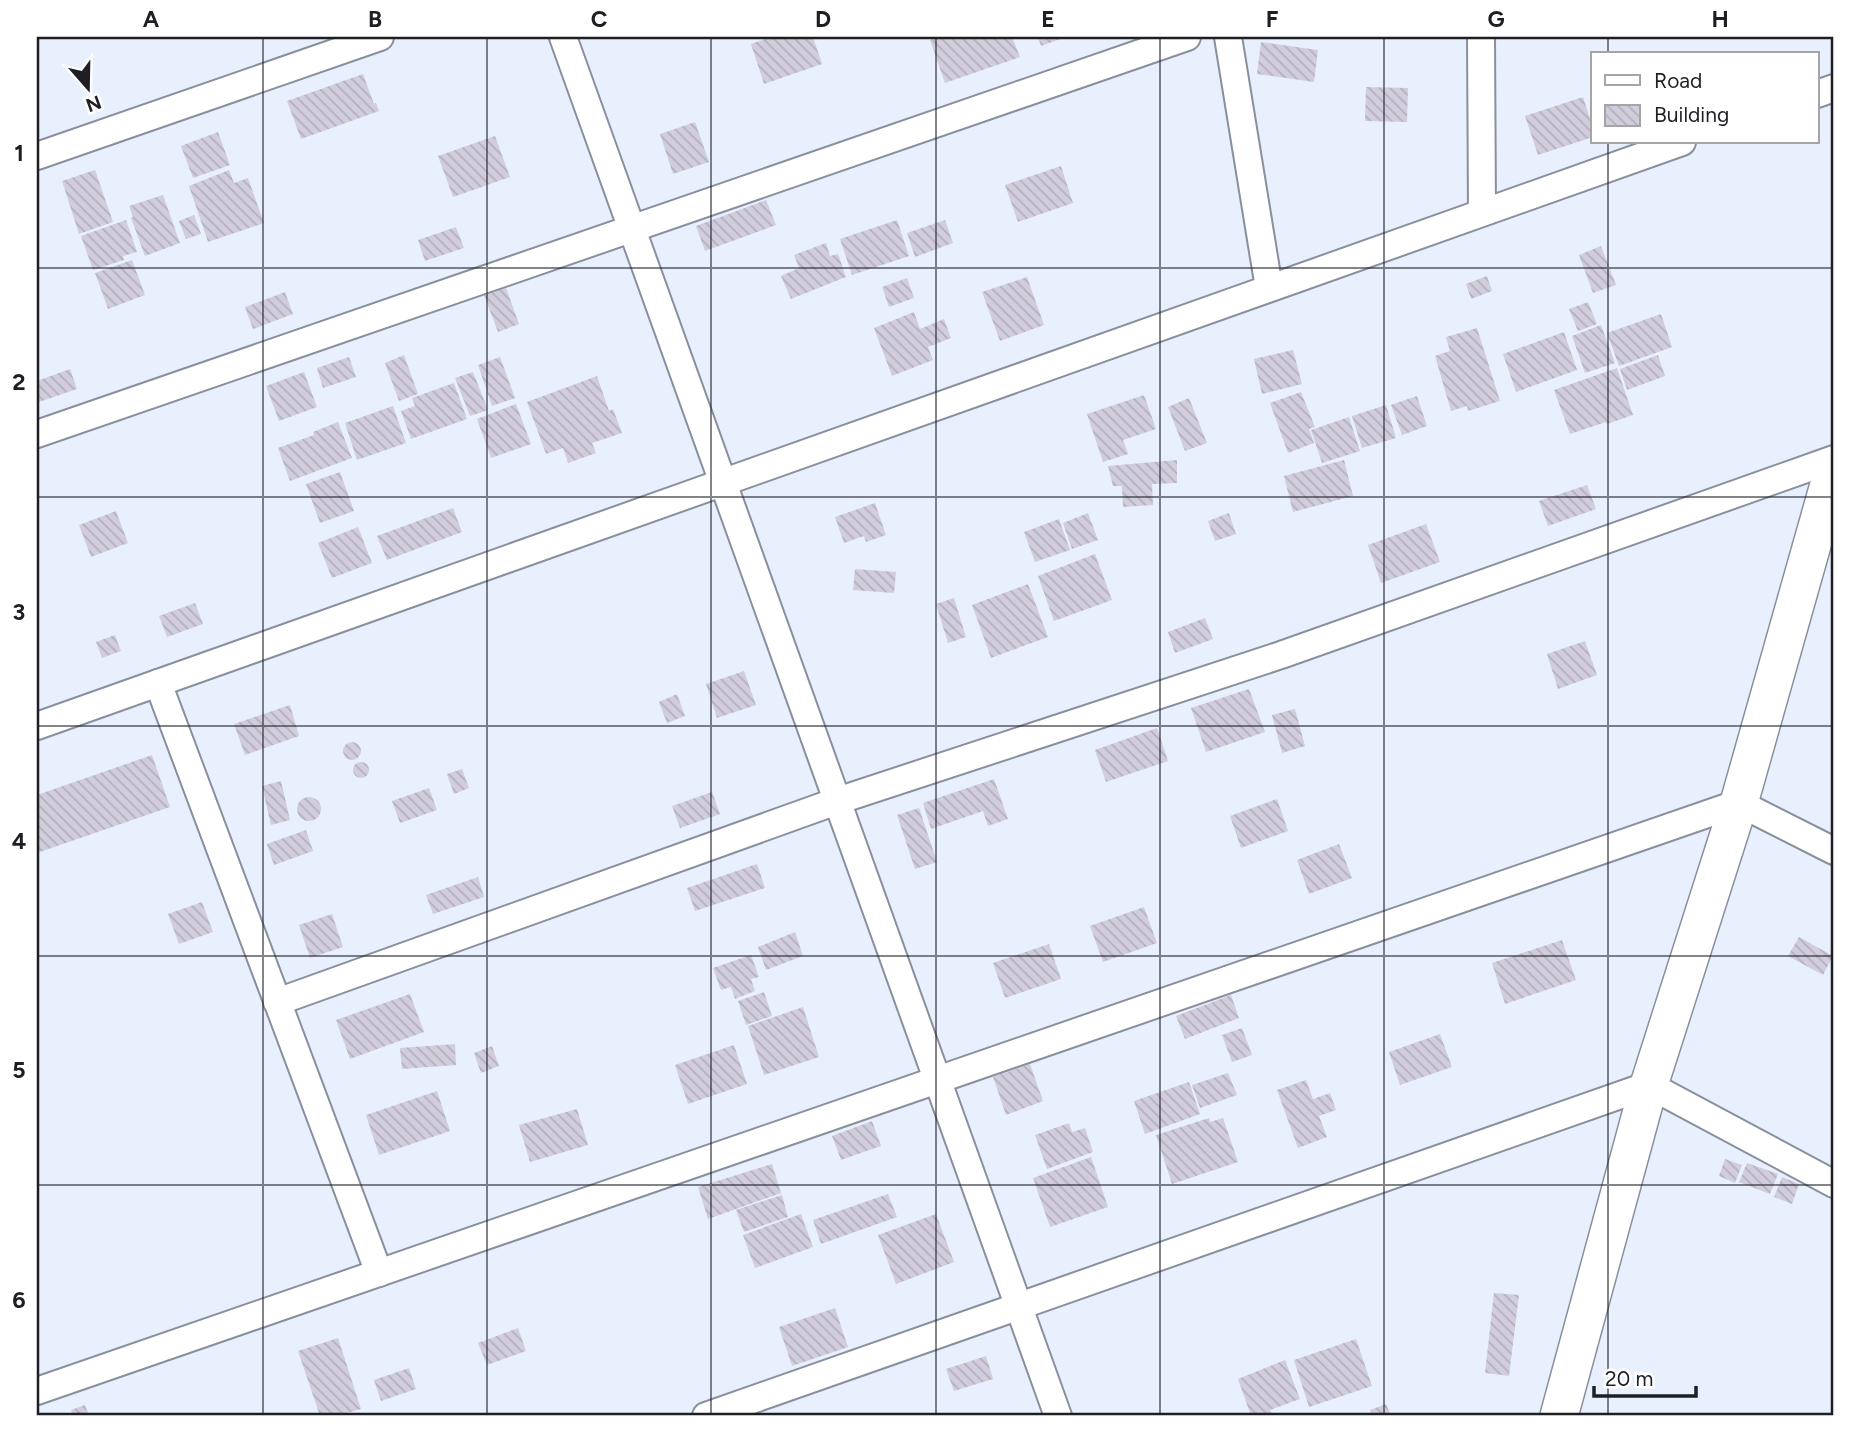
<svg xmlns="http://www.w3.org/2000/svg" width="1871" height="1453" font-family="Figtree,sans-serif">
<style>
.building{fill:url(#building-back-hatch)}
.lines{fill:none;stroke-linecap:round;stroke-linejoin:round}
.street-casing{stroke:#89909d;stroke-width:30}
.secondary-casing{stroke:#89909d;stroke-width:40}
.street{stroke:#fff;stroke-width:26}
.secondary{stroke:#fff;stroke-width:37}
.grid{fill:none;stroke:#1d1f24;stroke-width:2;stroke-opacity:0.55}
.neatline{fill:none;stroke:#1d1f24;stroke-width:2.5}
.grid-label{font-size:23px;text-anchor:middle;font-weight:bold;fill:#1d1f24}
</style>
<defs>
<pattern id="building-back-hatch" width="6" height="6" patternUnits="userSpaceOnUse" patternTransform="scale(1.75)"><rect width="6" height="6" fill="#d1cddc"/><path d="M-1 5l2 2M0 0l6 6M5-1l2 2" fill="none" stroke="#b3b0bd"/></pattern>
</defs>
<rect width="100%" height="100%" fill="#e8f0fe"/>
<!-- building -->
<g class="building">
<path d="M771,37H813L822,64L764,84L751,44Z"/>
<path d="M939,37H1012L1020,57L945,83L930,40Z"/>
<path d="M1038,37H1066L1041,46Z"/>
<path d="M1261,42L1318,50L1314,82L1257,74Z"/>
<path d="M363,74L374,104L376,103L379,111L301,139L287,101Z"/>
<path d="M1366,87L1408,88L1407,122L1365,121Z"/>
<path d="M1583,97L1593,128V137L1538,155L1525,116Z"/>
<path d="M695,122L709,162L673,174L660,134Z"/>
<path d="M218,132L230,165L193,178L181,146Z"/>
<path d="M495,136L510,177L453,197L438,156Z"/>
<path d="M1061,166L1073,203L1018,222L1005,185Z"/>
<path d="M95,170L113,222L79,234L62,181Z"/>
<path d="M229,170L234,183L248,178L264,223L208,242L189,186Z"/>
<path d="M163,195L180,243L145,256L131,218L133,217L129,206Z"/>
<path d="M766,200L776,225L705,251L696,226Z"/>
<path d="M194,215L201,234L186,239L179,221Z"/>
<path d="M126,220L137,252L123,256L124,260L93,270L81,236Z"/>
<path d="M897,220L909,256L852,275L840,239Z"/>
<path d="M945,220L953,243L915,257L907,233Z"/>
<path d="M456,227L464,248L425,261L418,240Z"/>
<path d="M826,243L830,256L838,254L846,277L791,299L781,276L799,268L794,255Z"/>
<path d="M1601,246L1616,285L1593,293L1579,255Z"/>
<path d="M132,260L145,295L108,309L95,273Z"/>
<path d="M1487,276L1492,291L1471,299L1466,284Z"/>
<path d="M1027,277L1044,325L1000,341L982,292Z"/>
<path d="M907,278L914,298L889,307L882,287Z"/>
<path d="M506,288L519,324L498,332L484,295Z"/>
<path d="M285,292L293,314L253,329L245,307Z"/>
<path d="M1588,302L1597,324L1578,331L1569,309Z"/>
<path d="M914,312L920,329L944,319L951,338L928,347L933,360L892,376L874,328Z"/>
<path d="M1661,314L1672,347L1619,366L1607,333Z"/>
<path d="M1601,325L1615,363L1585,373L1572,336Z"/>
<path d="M1477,328L1500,401L1468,411L1467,406L1451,411L1435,356L1450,351L1446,337Z"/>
<path d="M1564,332L1577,370L1516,392L1503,354Z"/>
<path d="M1293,350L1302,384L1262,394L1254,359Z"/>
<path d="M404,355L418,394L399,401L385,363Z"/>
<path d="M1658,355L1665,376L1627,390L1620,369Z"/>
<path d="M349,357L356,377L323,388L317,368Z"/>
<path d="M500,357L515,398L492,406L478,365Z"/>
<path d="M1617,368L1633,415L1607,424L1606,422L1570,434L1554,390Z"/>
<path d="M70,369L77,389L39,402L37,394V381Z"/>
<path d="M304,372L317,407L279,421L266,386Z"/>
<path d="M473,372L488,410L470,416L455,378Z"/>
<path d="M597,376L609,411L613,409L622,433L592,443L596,453L568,463L563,448L546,454L527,402Z"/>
<path d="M454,383L467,419L411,439L401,411L415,406L412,398Z"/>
<path d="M1301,392L1315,427L1309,429L1314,443L1288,453L1270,403Z"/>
<path d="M1144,395L1156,429L1123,440L1128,454L1103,462L1087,414Z"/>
<path d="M1417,396L1427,426L1402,435L1391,405Z"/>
<path d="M1189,398L1207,443L1185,451L1168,407Z"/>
<path d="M516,404L531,444L491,458L477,419Z"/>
<path d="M1386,405L1396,438L1362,448L1352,416Z"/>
<path d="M393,406L406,443L357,460L345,423Z"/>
<path d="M1349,417L1360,451L1322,463L1311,430Z"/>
<path d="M338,422L352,458L290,481L278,448L314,435L313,432Z"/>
<path d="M1177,460V483L1152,484L1153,505L1123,507L1122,486H1113L1108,466Z"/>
<path d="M1344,460L1353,496L1293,512L1284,476Z"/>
<path d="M340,472L354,511L320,523L306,484Z"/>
<path d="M1587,485L1596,509L1548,526L1539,501Z"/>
<path d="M875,503L886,535L866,542L864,536L844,543L835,517Z"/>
<path d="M453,508L462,532L387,560L377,536Z"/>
<path d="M116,511L128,543L91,557L79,525Z"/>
<path d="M1088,513L1098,540L1072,549L1063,523Z"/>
<path d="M1229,513L1236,534L1215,541L1208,521Z"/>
<path d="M1059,519L1070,550L1035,562L1024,532Z"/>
<path d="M1426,524L1440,562L1381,583L1368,545Z"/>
<path d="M358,527L372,563L332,578L318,543Z"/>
<path d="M1095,554L1112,600L1054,621L1038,576Z"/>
<path d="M855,569L896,572L894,593L853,590Z"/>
<path d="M1028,584L1048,637L991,658L972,605Z"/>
<path d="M954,598L966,637L948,643L936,604Z"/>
<path d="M195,603L203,624L167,637L159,616Z"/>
<path d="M1205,618L1213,639L1175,653L1168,632Z"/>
<path d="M115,635L121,651L102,658L96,642Z"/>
<path d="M1585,641L1597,675L1558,689L1547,654Z"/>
<path d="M744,671L756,705L717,718L706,684Z"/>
<path d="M1249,689L1265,732L1206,752L1191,708Z"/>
<path d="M677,694L685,716L667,723L659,702Z"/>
<path d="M290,705L299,736L245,755L234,724Z"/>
<path d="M1295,709L1305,746L1282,753L1272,715Z"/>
<path d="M1157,728L1168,761L1106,782L1095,750Z"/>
<circle cx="352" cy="751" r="9"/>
<path d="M152,755L170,807L37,853V795Z"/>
<circle cx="361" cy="770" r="8"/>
<path d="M462,769L469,788L454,794L447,774Z"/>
<path d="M994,779L1008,819L988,826L983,811L931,829L923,803Z"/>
<path d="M281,781L290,820L271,825L262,786Z"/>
<path d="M429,788L437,810L400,823L392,801Z"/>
<path d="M712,792L720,814L680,828L672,806Z"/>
<circle cx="309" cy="809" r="12"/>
<path d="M1277,799L1288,831L1241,848L1230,816Z"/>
<path d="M919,808L937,862L915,869L897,815Z"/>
<path d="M306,830L313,851L274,865L267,844Z"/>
<path d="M1339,844L1352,878L1309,894L1297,860Z"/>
<path d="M757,864L765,888L695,911L687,888Z"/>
<path d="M478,877L484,897L433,914L426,895Z"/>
<path d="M202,902L213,932L179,944L168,914Z"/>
<path d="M1144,907L1157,943L1103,962L1090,926Z"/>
<path d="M332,914L343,947L310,958L299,925Z"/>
<path d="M795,932L803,956L766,970L758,947Z"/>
<path d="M1799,937L1833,956L1823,975L1788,956Z"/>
<path d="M1562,940L1576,980L1505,1004L1492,963Z"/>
<path d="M1049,944L1061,979L1005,998L993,963Z"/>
<path d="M751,955L759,977L751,979L755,991L735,999L731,987L721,990L713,968Z"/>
<path d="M764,992L772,1016L746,1025L738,1001Z"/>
<path d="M410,994L424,1032L350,1059L336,1020Z"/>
<path d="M1231,995L1239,1018L1185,1039L1176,1016Z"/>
<path d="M803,1007L819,1057L764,1075L748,1026Z"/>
<path d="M1242,1028L1252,1055L1232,1062L1222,1035Z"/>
<path d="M1440,1034L1452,1067L1400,1085L1389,1052Z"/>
<path d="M455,1044L456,1065L402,1069L400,1048Z"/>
<path d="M734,1045L747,1084L688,1104L675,1065Z"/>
<path d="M492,1046L499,1066L481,1073L474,1053Z"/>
<path d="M1030,1064L1043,1101L1006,1115L993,1077Z"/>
<path d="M1228,1073L1237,1095L1200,1108L1192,1085Z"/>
<path d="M1306,1080L1313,1099L1330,1093L1336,1110L1319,1116L1327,1137L1298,1148L1277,1090Z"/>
<path d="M1189,1082L1200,1114L1145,1134L1134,1101Z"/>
<path d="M437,1091L450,1131L379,1155L366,1115Z"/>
<path d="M577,1109L588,1145L530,1162L519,1125Z"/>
<path d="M1209,1118L1210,1122L1223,1118L1238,1162L1172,1184L1156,1135Z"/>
<path d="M872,1121L881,1146L841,1160L832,1136Z"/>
<path d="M1069,1123L1072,1132L1085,1128L1093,1152L1047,1169L1035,1135Z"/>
<path d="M1091,1157L1108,1207L1050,1227L1033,1178Z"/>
<path d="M1725,1159L1742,1165L1735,1183L1719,1176Z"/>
<path d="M1747,1163L1778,1174L1770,1194L1739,1182Z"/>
<path d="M772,1164L781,1193L708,1219L698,1187Z"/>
<path d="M1782,1177L1799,1184L1792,1204L1774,1197Z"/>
<path d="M888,1194L897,1217L821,1244L813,1220Z"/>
<path d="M782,1195L788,1217L744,1232L736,1210Z"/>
<path d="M801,1214L813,1247L755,1268L743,1235Z"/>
<path d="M936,1214L954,1262L896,1284L878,1235Z"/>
<path d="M1494,1293L1519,1295L1509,1376L1485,1373Z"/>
<path d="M835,1308L848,1347L792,1366L779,1327Z"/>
<path d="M518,1328L526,1351L487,1365L478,1343Z"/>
<path d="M338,1338L361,1409L337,1416H320L298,1351Z"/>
<path d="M1356,1339L1372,1386L1309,1407L1294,1360Z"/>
<path d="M986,1356L993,1379L954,1391L946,1369Z"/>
<path d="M1285,1360L1300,1399L1270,1410L1273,1416H1251L1238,1379Z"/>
<path d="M409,1368L416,1389L381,1401L374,1380Z"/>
<path d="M1386,1404L1391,1416H1372L1370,1410Z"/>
<path d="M85,1405L89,1416H73L71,1410Z"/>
</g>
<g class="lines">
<!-- street casing -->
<g class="street-casing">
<g id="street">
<path d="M563,37L1058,1416"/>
<path d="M1228,37L1269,288"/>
<path d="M1481,37L1482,212"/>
<path d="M1817,94L1834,88"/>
<path d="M37,156L380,37"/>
<path d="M37,434L1187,37"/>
<path d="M158,683L379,1273"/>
<path d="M37,726L1682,142"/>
<path d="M277,1002L837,801L1281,655L1834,459"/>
<path d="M37,1391L1739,803L1834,851"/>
<path d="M706,1416L1649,1085L1834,1184"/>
</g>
</g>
<!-- secondary casing -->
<g class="secondary-casing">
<path id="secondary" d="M1559,1416L1649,1085L1739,803L1834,467"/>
</g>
<!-- street -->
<use href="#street" class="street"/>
<!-- secondary -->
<use href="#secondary" class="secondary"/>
</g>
<!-- grid -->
<path class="grid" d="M263,37V1416M487,37V1416M711,37V1416M936,37V1416M1160,37V1416M1384,37V1416M1608,37V54M1608,142V1416M37,268H1834M37,497H1834M37,726H1834M37,956H1834M37,1185H1834"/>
<!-- border -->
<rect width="1871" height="1453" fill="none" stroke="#ffffff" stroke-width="77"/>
<!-- legend -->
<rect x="1591" y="52" width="228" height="91" fill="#ffffff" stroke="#a5a5a7" stroke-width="2"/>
<rect x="1605" y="75" width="35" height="10" fill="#ffffff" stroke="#a5a5a7" stroke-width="2"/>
<text x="1654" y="88" font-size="21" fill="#1d1f24">Road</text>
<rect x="1605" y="105" width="35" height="21" fill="url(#building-back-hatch)" stroke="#a5a5a7" stroke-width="2"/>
<text x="1654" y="122" font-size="21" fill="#1d1f24">Building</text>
<!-- north arrow -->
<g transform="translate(88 88) rotate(160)" stroke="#ffffff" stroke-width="5" paint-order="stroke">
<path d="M0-5L12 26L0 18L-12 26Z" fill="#1d1f24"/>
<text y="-10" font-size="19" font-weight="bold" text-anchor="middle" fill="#1d1f24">N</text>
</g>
<!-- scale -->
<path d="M1594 1386v10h102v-10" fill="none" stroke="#1d1f24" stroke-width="3.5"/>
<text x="1605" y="1386" font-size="21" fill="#1d1f24" stroke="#ffffff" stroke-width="5" paint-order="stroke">20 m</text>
<rect x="38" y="38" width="1794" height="1376" class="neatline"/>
<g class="grid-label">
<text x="151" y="27">A</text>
<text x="375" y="27">B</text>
<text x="599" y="27">C</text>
<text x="823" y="27">D</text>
<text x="1048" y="27">E</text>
<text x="1272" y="27">F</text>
<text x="1496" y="27">G</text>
<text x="1720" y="27">H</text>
<text x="19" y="161">1</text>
<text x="19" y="390">2</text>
<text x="19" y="620">3</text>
<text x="19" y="849">4</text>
<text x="19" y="1078">5</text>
<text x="19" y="1308">6</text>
</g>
</svg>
